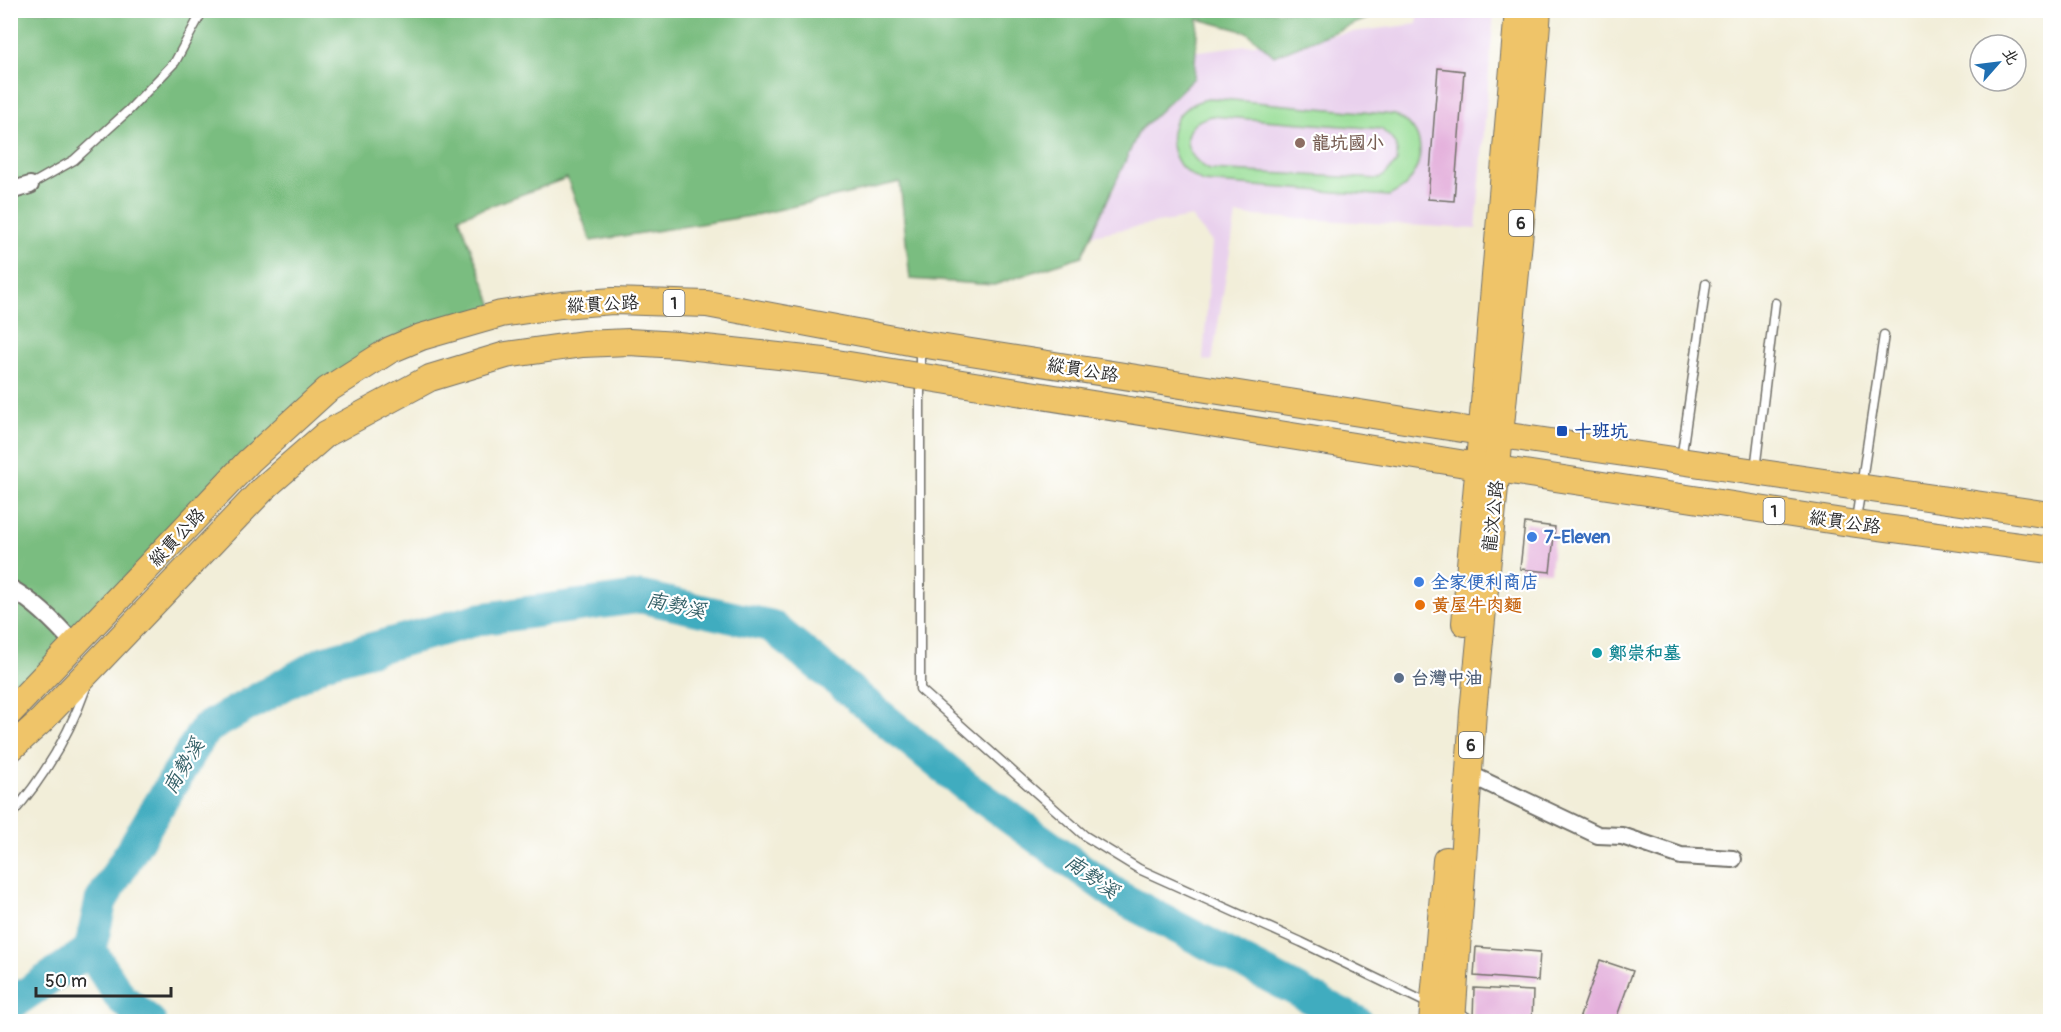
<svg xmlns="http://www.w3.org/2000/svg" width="2061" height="1032" font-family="Pangolin,'LXGW WenKai TC',sans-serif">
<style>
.built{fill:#e9d1ed}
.green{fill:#99de97;stroke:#628461;stroke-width:1.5;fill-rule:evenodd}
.forest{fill:#7abd80;stroke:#527456;stroke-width:1.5}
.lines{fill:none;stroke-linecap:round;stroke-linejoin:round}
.river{stroke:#40acbf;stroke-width:33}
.building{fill:#e4b0dc}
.lane-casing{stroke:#716f68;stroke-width:11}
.street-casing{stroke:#716f68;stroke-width:20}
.primary-casing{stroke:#716f68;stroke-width:28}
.lane{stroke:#fff;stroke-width:8}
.street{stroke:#fff;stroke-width:16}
.primary{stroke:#efc469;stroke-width:26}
.education-dot{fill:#8d6e63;stroke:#fff;stroke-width:2}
.transit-dot{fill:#1a4fb4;stroke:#fff;stroke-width:2}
.shop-dot{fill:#3f7fe0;stroke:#fff;stroke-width:2}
.food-dot{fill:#e8710a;stroke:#fff;stroke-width:2}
.culture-dot{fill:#0f9aa8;stroke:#fff;stroke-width:2}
.service-dot{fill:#5c6f8a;stroke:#fff;stroke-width:2}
.labels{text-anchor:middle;stroke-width:4.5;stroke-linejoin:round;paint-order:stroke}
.shield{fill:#fff;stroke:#6b6b6b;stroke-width:1.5}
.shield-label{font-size:16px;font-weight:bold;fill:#2b2b2b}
.education-label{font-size:18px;font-weight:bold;fill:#785e54;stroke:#fff;text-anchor:start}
.street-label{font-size:18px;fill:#2b2b2b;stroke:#fff}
.transit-label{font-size:18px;font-weight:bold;fill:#164399;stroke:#fff;text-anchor:start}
.shop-label{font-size:18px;font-weight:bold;fill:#366cbe;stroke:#fff;text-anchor:start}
.food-label{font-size:18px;font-weight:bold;fill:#c56008;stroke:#fff;text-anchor:start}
.culture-label{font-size:18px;font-weight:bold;fill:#0d838f;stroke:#fff;text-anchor:start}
.service-label{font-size:18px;font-weight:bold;fill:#4e5e75;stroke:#fff;text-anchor:start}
.water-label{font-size:20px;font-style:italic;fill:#335f66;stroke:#fff}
</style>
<rect width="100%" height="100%" fill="#fff"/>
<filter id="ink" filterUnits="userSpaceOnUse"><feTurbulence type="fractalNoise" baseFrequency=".0167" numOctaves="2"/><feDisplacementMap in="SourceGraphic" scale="12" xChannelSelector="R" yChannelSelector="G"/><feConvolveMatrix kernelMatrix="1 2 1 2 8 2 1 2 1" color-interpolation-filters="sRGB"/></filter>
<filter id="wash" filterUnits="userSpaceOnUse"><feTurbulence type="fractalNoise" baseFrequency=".008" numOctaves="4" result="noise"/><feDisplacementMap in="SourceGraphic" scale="24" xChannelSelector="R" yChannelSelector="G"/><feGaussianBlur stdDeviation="1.35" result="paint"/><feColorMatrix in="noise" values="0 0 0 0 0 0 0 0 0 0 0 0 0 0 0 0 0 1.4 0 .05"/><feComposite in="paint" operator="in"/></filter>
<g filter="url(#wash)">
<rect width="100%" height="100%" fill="#f2eed9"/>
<!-- built -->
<path class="built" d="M1419,11H1494L1476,229L1236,215L1212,361L1203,360L1212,242L1191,217L1086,236L1080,197L1114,190L1121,97L1166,55L1417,24Z"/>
<!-- green -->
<path class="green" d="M1211,98L1395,115C1402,119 1408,123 1413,129C1426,146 1419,172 1405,186C1401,190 1394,193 1389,196L1202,182C1195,177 1185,172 1180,165C1166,144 1169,116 1193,104C1198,101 1205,100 1211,98ZM1211,116L1381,129C1393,139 1399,145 1397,162L1386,174L1379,179L1210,170C1182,156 1176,125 1211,116Z"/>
<!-- forest -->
<path class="forest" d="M11,11H1386L1274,56L1247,32L1198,19L1194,78L1139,131L1082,256L994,285L910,279L900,182L751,216L591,241L567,178L459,217L496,314L361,373L260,450L11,709Z"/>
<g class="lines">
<!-- river -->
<g class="river">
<path d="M10,1005L90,950"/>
<path d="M150,1022L121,998L90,950L101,901L205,729L324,662L480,619L641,597L771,626L966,786L1121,898L1357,1022"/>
</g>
</g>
<g id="blocks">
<!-- building -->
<g class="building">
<path d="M1438,68L1464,71L1454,201L1428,199Z"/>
<path d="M1525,523L1555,527L1550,572L1520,569Z"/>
<path d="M1476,947L1540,952L1538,981L1474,976Z"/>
<path d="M1600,960L1633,971L1615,1022H1578Z"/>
<path d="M1474,988L1533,991L1532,1021L1473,1018Z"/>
</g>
</g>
</g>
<g filter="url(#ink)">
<use href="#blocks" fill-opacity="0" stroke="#716f68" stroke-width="1.5"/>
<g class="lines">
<!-- lane casing -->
<g class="lane-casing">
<g id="lane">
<path d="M30,185L74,160L129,110L175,62L203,10"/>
<path d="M920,346V689L1085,836L1139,869L1301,942L1429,1004"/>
<path d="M1681,460L1706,284"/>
<path d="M1755,470L1775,303"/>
<path d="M1856,520L1884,335"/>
<path d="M10,816C44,778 70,733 87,685"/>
<path d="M1456,1010L1474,1022"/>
</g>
</g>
<!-- street casing -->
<g class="street-casing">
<g id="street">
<path d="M10,191L30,185"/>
<path d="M10,588C35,602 57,624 75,645"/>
<path d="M1469,774L1598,835L1622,836L1681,856L1733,859"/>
</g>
</g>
<!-- primary casing -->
<g class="primary-casing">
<g id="primary">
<path d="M1465,623L1518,10"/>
<path d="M10,712L249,461L327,390L390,350L421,337L501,314L561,305L613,301L707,304L920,344L1481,432L2050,515"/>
<path d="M10,749L41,721L264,488L326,434L430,378L506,355L583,344L629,342L678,345L824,361L1478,466L1856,524L2050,550"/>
<path d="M1432,1022L1446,860"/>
<path d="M1452,1022L1473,712L1524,190L1538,10"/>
</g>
</g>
<!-- lane -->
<use href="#lane" class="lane"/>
<!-- street -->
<use href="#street" class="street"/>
<!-- primary -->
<use href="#primary" class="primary"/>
</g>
</g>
<!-- markers -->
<circle class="education-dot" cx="1300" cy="143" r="6"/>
<rect class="transit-dot" x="1556" y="425" width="12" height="12" rx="3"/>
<g class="shop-dot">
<circle cx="1532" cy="537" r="6"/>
<circle cx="1419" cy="582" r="6"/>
</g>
<circle class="food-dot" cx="1420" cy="605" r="6"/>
<circle class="culture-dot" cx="1597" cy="653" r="6"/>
<circle class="service-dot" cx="1399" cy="678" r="6"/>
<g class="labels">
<!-- shield labels -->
<g class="shield">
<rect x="1509" y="210" width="24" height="26" rx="4.5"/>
<rect x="663.5" y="290" width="21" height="26" rx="4.5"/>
<rect x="1763.5" y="498" width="21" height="26" rx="4.5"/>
<rect x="1459" y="732" width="24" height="26" rx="4.5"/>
</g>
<g class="shield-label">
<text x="1521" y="229">6</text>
<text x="674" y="309">1</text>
<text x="1774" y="517">1</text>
<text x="1471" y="751">6</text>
</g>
<!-- education labels -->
<g class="education-label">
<text x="1312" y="149">龍坑國小</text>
</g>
<!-- street labels -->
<g class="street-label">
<text transform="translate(603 304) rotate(-3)" y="6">縱貫公路</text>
<text transform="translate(1083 370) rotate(9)" y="6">縱貫公路</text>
<text transform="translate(1493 516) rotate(-84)" y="6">龍汶公路</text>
<text transform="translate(1845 522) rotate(8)" y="6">縱貫公路</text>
<text transform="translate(177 537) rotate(-47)" y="6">縱貫公路</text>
</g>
<!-- transit labels -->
<g class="transit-label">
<text x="1574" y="437">十班坑</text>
</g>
<!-- shop labels -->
<g class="shop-label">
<text x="1544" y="543">7-Eleven</text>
<text x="1431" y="588">全家便利商店</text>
</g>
<!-- food labels -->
<g class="food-label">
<text x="1432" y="611">黃屋牛肉麵</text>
</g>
<!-- culture labels -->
<g class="culture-label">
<text x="1609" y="659">鄭崇和墓</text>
</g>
<!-- service labels -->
<g class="service-label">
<text x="1411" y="684">台灣中油</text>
</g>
<!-- water labels -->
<g class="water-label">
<text transform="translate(676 605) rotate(12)" y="7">南勢溪</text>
<text transform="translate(183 766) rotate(-59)" y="7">南勢溪</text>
<text transform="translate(1092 876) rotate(35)" y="7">南勢溪</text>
</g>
</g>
<!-- margin -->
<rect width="2061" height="1032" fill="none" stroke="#fff" stroke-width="36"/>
<!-- north arrow -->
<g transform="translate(1998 63) rotate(62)"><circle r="28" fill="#ffffff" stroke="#aaaaaa" stroke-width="1.5"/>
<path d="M0-4.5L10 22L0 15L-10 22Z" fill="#1f6fb2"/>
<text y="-9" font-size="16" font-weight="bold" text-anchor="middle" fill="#2b2b2b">北</text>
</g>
<!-- scale -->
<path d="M36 987v9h135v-9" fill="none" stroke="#2b2b2b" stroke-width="3"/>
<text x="45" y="987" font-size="18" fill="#2b2b2b" stroke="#ffffff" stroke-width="4.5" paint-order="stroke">50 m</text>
</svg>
